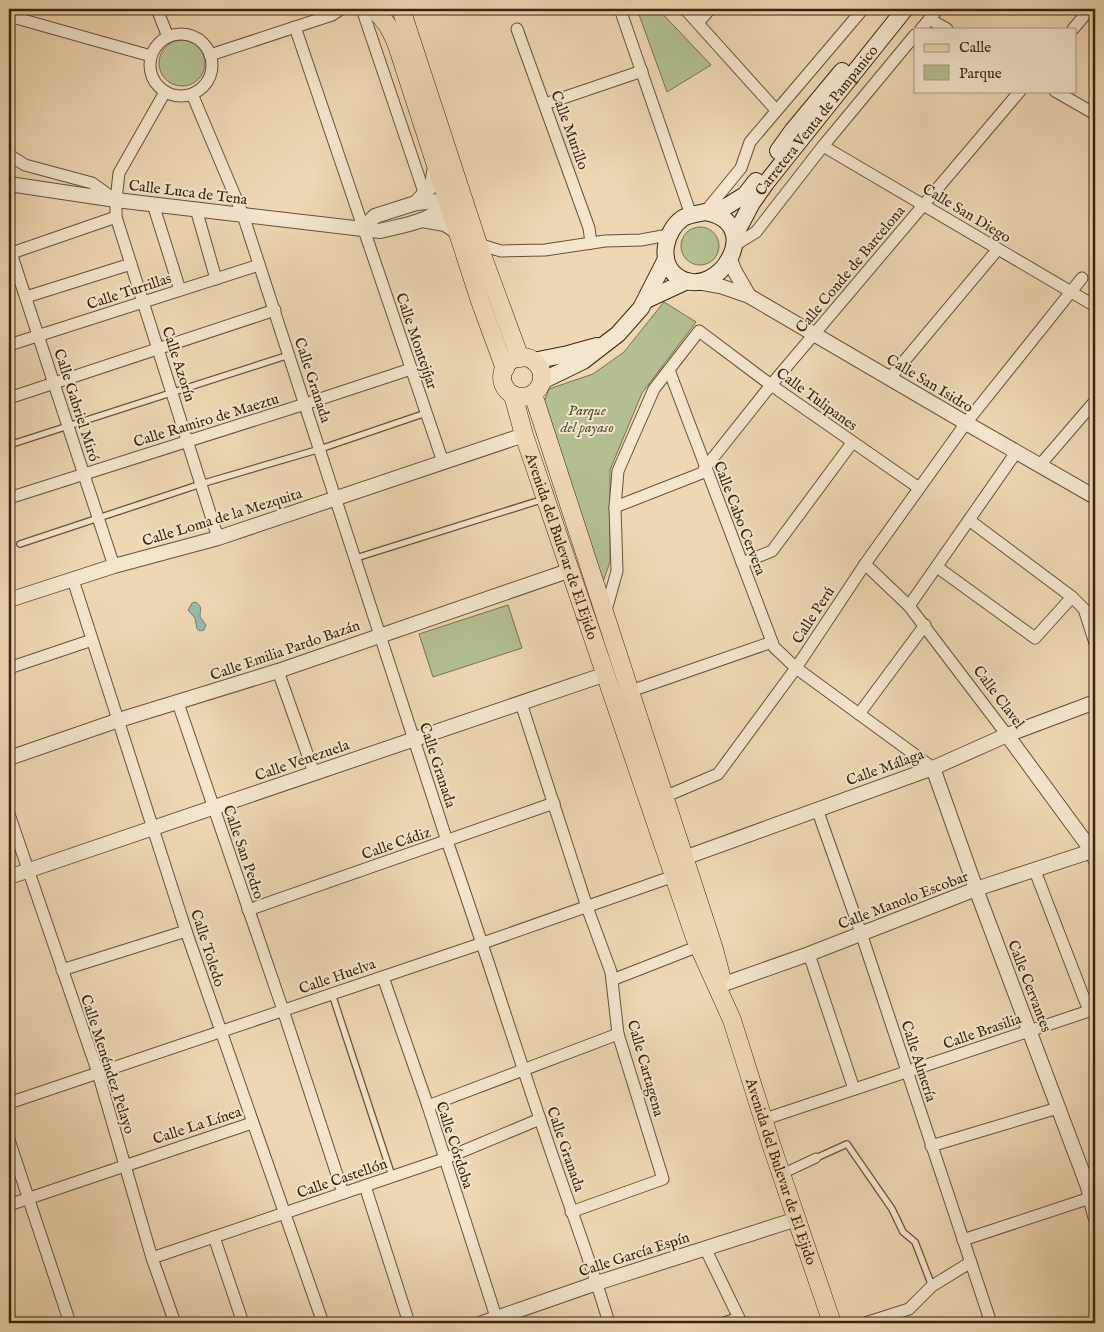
<svg xmlns="http://www.w3.org/2000/svg" width="1104" height="1332" font-family="'IM FELL English',serif">
<style>
.green{fill:#b3bf90;stroke:#76724e}
.water{fill:#99b9b0;stroke:#737d6e}
.lines{fill:none;stroke-linecap:round;stroke-linejoin:round}
.service-casing{stroke:#675136;stroke-width:8}
.pedestrian-casing{stroke:#675136;stroke-width:11}
.minor-casing{stroke:#675136;stroke-width:13}
.tertiary-casing{stroke:#675136;stroke-width:16}
.secondary-casing{stroke:#3a240c;stroke-width:18}
.primary-casing{stroke:#3a240c;stroke-width:19}
.service{stroke:#f4e5cd;stroke-width:5.5}
.pedestrian{stroke:#f4e5cd;stroke-width:9}
.minor{stroke:#f4e5cd;stroke-width:11}
.tertiary{stroke:#f4e5cd;stroke-width:14}
.secondary{stroke:#f4e5cd;stroke-width:16}
.primary{stroke:#eed7b2;stroke-width:18}
.labels{text-anchor:middle;stroke-width:4;stroke-linejoin:round;paint-order:stroke}
.street-label{font-size:15px;fill:#3a240c;stroke:#f4e5cd}
.park-label{font-size:15px;font-style:italic;fill:#584b2d;stroke:#f4e5cd}
</style>
<rect width="100%" height="100%" fill="#eed7b2"/>
<filter id="stains"><feTurbulence type="fractalNoise" baseFrequency=".004" numOctaves="4"/><feColorMatrix values="0 0 0 0 .2 0 0 0 0 .09 0 0 0 0 .02 0 0 0 .5 -.17"/></filter>
<radialGradient id="worn" r=".72"><stop offset=".6" stop-color="#630" stop-opacity="0"/><stop offset="1" stop-color="#630" stop-opacity=".3"/></radialGradient>
<!-- green -->
<g class="green">
<path d="M637,9H658L711,65L667,92Z"/>
<circle cx="182" cy="63" r="23"/>
<circle cx="700" cy="246" r="19"/>
<path d="M664,302L696,322L642,393L610,470V562L598,596L542,407L549,389L593,374L624,352Z"/>
<path d="M508,605L522,648L433,677L419,634Z"/>
</g>
<!-- water -->
<path class="water" d="M196,602C203,607 200,610 200,617L206,625L204,630L200,631L197,629L195,618L188,610L192,603Z"/>
<g class="lines">
<!-- service casing -->
<g class="service-casing">
<g id="service">
<path d="M9,445L289,355"/>
<path d="M20,544L201,484L320,449L426,413"/>
<path d="M356,558L544,499"/>
<path d="M332,994L392,1176"/>
<path d="M816,1158L847,1144L892,1209L903,1232L915,1242L932,1286"/>
</g>
</g>
<!-- pedestrian casing -->
<g class="pedestrian-casing">
<path id="pedestrian" d="M782,1174L816,1158"/>
</g>
<!-- minor casing -->
<g class="minor-casing">
<g id="minor">
<path d="M157,9L168,37"/>
<path d="M362,9L425,195"/>
<path d="M620,9L691,215"/>
<path d="M685,9L776,110"/>
<path d="M9,16L151,56"/>
<path d="M929,19L947,29"/>
<path d="M698,23L710,9"/>
<path d="M295,27L443,462"/>
<path d="M517,29L589,228L591,243"/>
<path d="M921,29L938,9"/>
<path d="M1073,29L1090,9"/>
<circle cx="181" cy="65" r="31"/>
<path d="M210,55L332,15L341,9"/>
<path d="M1055,91L1095,114"/>
<path d="M165,92L119,173L116,200V217L218,538"/>
<path d="M192,94L243,215L447,841C480,934 509,1028 541,1122C563,1189 589,1255 609,1323"/>
<path d="M545,104L642,71"/>
<path d="M823,146L1095,306"/>
<path d="M9,155L25,165L92,183L114,199"/>
<path d="M153,204L180,290"/>
<path d="M196,209L216,279"/>
<path d="M705,212L741,168L750,142L863,9"/>
<path d="M478,244L501,251L545,250L605,241L641,240L668,235"/>
<path d="M735,245L756,232L823,146L915,35"/>
<path d="M11,253L114,566"/>
<path d="M9,254L116,217"/>
<path d="M26,297L131,264"/>
<path d="M9,345L259,265"/>
<path d="M669,370L774,647L796,668L933,768"/>
<path d="M890,378L998,249"/>
<path d="M9,398L275,310"/>
<path d="M1040,465L1095,401"/>
<path d="M9,498L305,404L411,369"/>
<path d="M615,507L702,473L705,468L771,385L1020,91"/>
<path d="M969,520L1072,597L1084,609L1095,643"/>
<path d="M742,563L772,551L852,443"/>
<path d="M865,564L909,606L1007,735"/>
<path d="M937,567L1035,638L1072,597"/>
<path d="M73,580L186,931L323,1323"/>
<path d="M909,606L1017,451"/>
<path d="M605,614L617,571L615,507L618,471L654,389L699,331L771,385L919,488"/>
<path d="M9,668L92,640"/>
<path d="M278,671L314,773"/>
<path d="M625,693L772,642"/>
<path d="M178,703L283,1010L343,1193"/>
<path d="M521,703L587,907L611,972L618,1034L663,1179L571,1212"/>
<path d="M859,714L925,625"/>
<path d="M664,797L718,774L796,668L865,564L966,423L1082,278"/>
<path d="M817,809L861,933L991,1323"/>
<path d="M9,814L98,1073L152,1258L175,1323"/>
<path d="M1035,871L1089,1011"/>
<path d="M248,910L554,803"/>
<path d="M809,954L854,1089"/>
<path d="M62,970L186,931"/>
<path d="M383,977L428,1106L498,1323"/>
<path d="M612,980L699,946"/>
<path d="M9,1103L483,943L674,876"/>
<path d="M428,1106L618,1034"/>
<path d="M765,1119L1095,1009"/>
<path d="M9,1140L70,1323"/>
<path d="M931,1146L1058,1108"/>
<path d="M365,1186L409,1323"/>
<path d="M9,1205L252,1123"/>
<path d="M214,1237L243,1323"/>
<path d="M963,1240L1090,1198"/>
<path d="M705,1248L739,1318L724,1323"/>
<path d="M152,1258L444,1159L540,1119"/>
<path d="M865,1323L909,1309L932,1286L971,1262"/>
</g>
</g>
<!-- tertiary casing -->
<g class="tertiary-casing">
<g id="tertiary">
<path d="M9,184L116,200L380,231C404,225 439,221 451,196"/>
<path d="M416,203L432,185L435,166"/>
<path d="M422,220L445,224L457,232"/>
<path d="M363,228L375,216L416,203L438,201L452,205"/>
<path d="M730,259L734,270L749,296"/>
<path d="M697,282L720,286L749,296L966,423L1095,497"/>
<path d="M9,600L114,566L218,538L524,435"/>
<path d="M1007,735L1092,851L1095,859"/>
<path d="M9,758L119,720L278,671L571,570"/>
<path d="M933,768L976,889L1088,1187L1095,1216"/>
<path d="M684,858L933,768L1007,735L1095,702"/>
<path d="M9,877L606,674"/>
<path d="M724,984L809,954L976,889L1095,850"/>
<path d="M482,1323L597,1283L797,1219"/>
</g>
</g>
<!-- secondary casing -->
<g class="secondary-casing">
<g id="secondary">
<path d="M778,151L793,130L842,71"/>
<path d="M705,212C767,222 718,303 678,277C657,263 665,230 683,218C690,214 698,214 705,212Z"/>
<path d="M714,214L745,195L756,181"/>
<path id="s1" d="M735,235L752,203L766,183L905,9"/>
<path d="M646,300L687,281"/>
<path d="M533,361L568,354L597,346"/>
<path d="M542,381L583,361L618,334L641,308L666,259"/>
</g>
</g>
<!-- primary casing -->
<g class="primary-casing">
<g id="primary">
<path d="M373,9C385,19 391,30 397,45L480,301L505,369"/>
<path d="M401,9L478,244L520,358"/>
<circle cx="522" cy="377" r="20"/>
<path d="M533,394L714,949L721,976"/>
<path id="s2" d="M513,395L524,435L695,938L732,1020L772,1147L832,1323"/>
</g>
</g>
<!-- service -->
<use href="#service" class="service"/>
<!-- pedestrian -->
<use href="#pedestrian" class="pedestrian"/>
<!-- minor -->
<use href="#minor" class="minor"/>
<!-- tertiary -->
<use href="#tertiary" class="tertiary"/>
<!-- secondary -->
<use href="#secondary" class="secondary"/>
<!-- primary -->
<use href="#primary" class="primary"/>
</g>
<g class="labels">
<!-- street labels -->
<g class="street-label">
<text dy="5" stroke="none"><textPath href="#s1" startOffset="141">Carretera Venta de Pampanico</textPath></text>
<text transform="translate(570 130) rotate(70)" y="5">Calle Murillo</text>
<text transform="translate(188 192) rotate(7)" y="5">Calle Luca de Tena</text>
<text transform="translate(967 213) rotate(31)" y="5">Calle San Diego</text>
<text transform="translate(850 269) rotate(-50)" y="5">Calle Conde de Barcelona</text>
<text transform="translate(129 291) rotate(-18)" y="5">Calle Turrillas</text>
<text transform="translate(417 341) rotate(71)" y="5">Calle Montejíjar</text>
<text transform="translate(179 364) rotate(72)" y="5">Calle Azorín</text>
<text transform="translate(313 380) rotate(72)" y="5">Calle Granada</text>
<text transform="translate(930 383) rotate(31)" y="5">Calle San Isidro</text>
<text transform="translate(817 399) rotate(36)" y="5">Calle Tulipanes</text>
<text transform="translate(77 405) rotate(72)" y="5">Calle Gabriel Miró</text>
<text transform="translate(206 420) rotate(-17)" y="5">Calle Ramiro de Maeztu</text>
<text transform="translate(222 517) rotate(-17)" y="5">Calle Loma de la Mezquita</text>
<text transform="translate(740 518) rotate(69)" y="5">Calle Cabo Cervera</text>
<text dy="5" stroke="none"><textPath href="#s2" startOffset="159">Avenida del Bulevar de El Ejido</textPath></text>
<text transform="translate(813 615) rotate(-57)" y="5">Calle Perú</text>
<text transform="translate(285 650) rotate(-19)" y="5">Calle Emilia Pardo Bazán</text>
<text transform="translate(999 697) rotate(53)" y="5">Calle Clavel</text>
<text transform="translate(302 760) rotate(-19)" y="5">Calle Venezuela</text>
<text transform="translate(438 765) rotate(72)" y="5">Calle Granada</text>
<text transform="translate(885 767) rotate(-20)" y="5">Calle Málaga</text>
<text transform="translate(396 843) rotate(-19)" y="5">Calle Cádiz</text>
<text transform="translate(244 852) rotate(71)" y="5">Calle San Pedro</text>
<text transform="translate(903 900) rotate(-21)" y="5">Calle Manolo Escobar</text>
<text transform="translate(208 948) rotate(72)" y="5">Calle Toledo</text>
<text transform="translate(337 976) rotate(-19)" y="5">Calle Huelva</text>
<text transform="translate(1030 986) rotate(69)" y="5">Calle Cervantes</text>
<text transform="translate(982 1031) rotate(-19)" y="5">Calle Brasilia</text>
<text transform="translate(919 1061) rotate(72)" y="5">Calle Almería</text>
<text transform="translate(108 1064) rotate(72)" y="5">Calle Menéndez Pelayo</text>
<text transform="translate(646 1068) rotate(74)" y="5">Calle Cartagena</text>
<text transform="translate(197 1125) rotate(-18)" y="5">Calle La Línea</text>
<text transform="translate(455 1145) rotate(72)" y="5">Calle Córdoba</text>
<text transform="translate(566 1149) rotate(71)" y="5">Calle Granada</text>
<text dy="5" stroke="none"><textPath href="#s2" startOffset="822">Avenida del Bulevar de El Ejido</textPath></text>
<text transform="translate(342 1178) rotate(-19)" y="5">Calle Castellón</text>
<text transform="translate(634 1254) rotate(-18)" y="5">Calle García Espín</text>
</g>
<!-- park labels -->
<g class="park-label">
<text x="587" y="415">Parque<tspan x="587" dy="17">del payaso</tspan></text>
</g>
</g>
<!-- margin -->
<rect width="1104" height="1332" fill="none" stroke="#eed7b2" stroke-width="30"/>
<rect x="10" y="10" width="1084" height="1312" fill="none" stroke="#3a240c" stroke-width="2.5"/>
<rect x="15" y="15" width="1074" height="1302" fill="none" stroke="#3a240c"/>
<!-- legend -->
<rect x="914" y="28" width="162" height="65" fill="#f4e5cd" stroke="#aa9880"/>
<rect x="924" y="44" width="25" height="8" fill="#eed7b2" stroke="#aa9880"/>
<text x="959" y="52" font-size="15" fill="#3a240c">Calle</text>
<rect x="924" y="65" width="25" height="15" fill="#b3bf90" stroke="#aa9880"/>
<text x="959" y="78" font-size="15" fill="#3a240c">Parque</text>
<rect width="100%" height="100%" filter="url(#stains)"/>
<rect width="100%" height="100%" fill="url(#worn)"/>
</svg>
